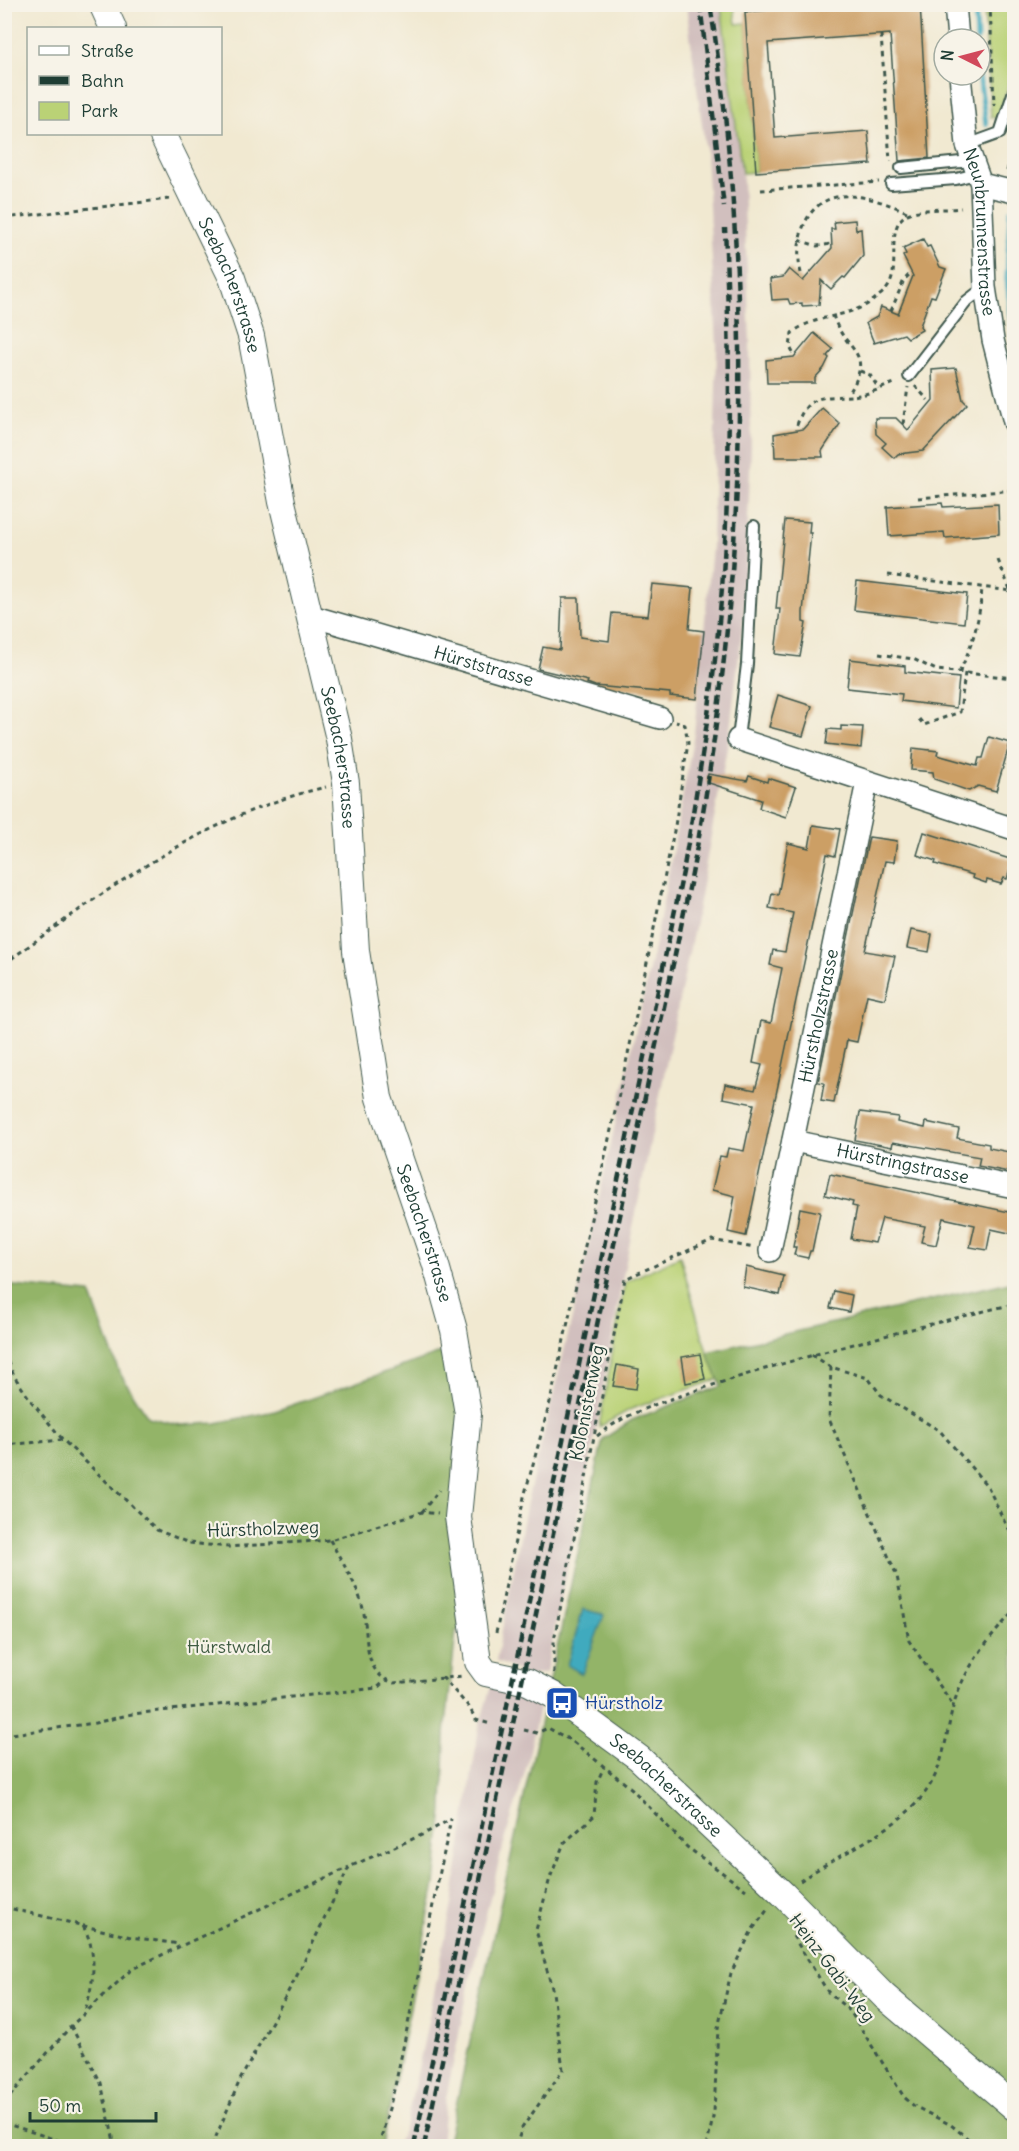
<svg xmlns="http://www.w3.org/2000/svg" width="1019" height="2151" font-family="Delius,sans-serif">
<style>
.industrial{fill:#d1bfbe}
.green{fill:#bad276;stroke:#6c8855;stroke-width:1.5}
.forest{fill:#93b467;stroke:#59784e;stroke-width:1.5}
.water{fill:#3faabe;stroke:#2f7479;stroke-width:1.5}
.lines{fill:none;stroke-linecap:round;stroke-linejoin:round}
.stream{stroke:#3faabe;stroke-width:5}
.building{fill:#cc9f65}
.service-casing{stroke:#3e574c;stroke-width:14}
.minor-casing{stroke:#3e574c;stroke-width:24}
.tertiary-casing{stroke:#3e574c;stroke-width:28}
.path{stroke:#3e574c;stroke-width:3;stroke-dasharray:4.5 4.5;stroke-linecap:butt}
.service{stroke:#fff;stroke-width:10}
.minor{stroke:#fff;stroke-width:21}
.tertiary{stroke:#fff;stroke-width:26}
.rail{stroke:#1f3d34;stroke-width:4.5;stroke-dasharray:9 4.5;stroke-linecap:butt}
.labels{text-anchor:middle;stroke-width:4.5;stroke-linejoin:round;paint-order:stroke}
.street-label{font-size:18px;fill:#1f3d34;stroke:#f7f3e8}
.park-label{font-size:18px;fill:#3e5b41;stroke:#f7f3e8}
.transit-label{font-size:18px;fill:#164399;stroke:#f7f3e8;text-anchor:start}
</style>
<rect width="100%" height="100%" fill="#f7f3e8"/>
<filter id="ink" filterUnits="userSpaceOnUse"><feTurbulence type="fractalNoise" baseFrequency=".0167" numOctaves="2"/><feDisplacementMap in="SourceGraphic" scale="12" xChannelSelector="R" yChannelSelector="G"/><feConvolveMatrix kernelMatrix="1 2 1 2 8 2 1 2 1" color-interpolation-filters="sRGB"/></filter>
<filter id="wash" filterUnits="userSpaceOnUse"><feTurbulence type="fractalNoise" baseFrequency=".008" numOctaves="4" result="noise"/><feDisplacementMap in="SourceGraphic" scale="24" xChannelSelector="R" yChannelSelector="G"/><feGaussianBlur stdDeviation="1.35" result="paint"/><feColorMatrix in="noise" values="0 0 0 0 0 0 0 0 0 0 0 0 0 0 0 0 0 1.4 0 .05"/><feComposite in="paint" operator="in"/></filter>
<g filter="url(#wash)">
<rect width="100%" height="100%" fill="#f1e9d1"/>
<!-- industrial -->
<g class="industrial">
<path d="M686,5H721L743,181L750,341L751,448L744,614L729,737L696,918L623,1276L596,1429L546,1673L529,1676L496,1661L527,1502L576,1302L658,930L694,734L712,547L717,346L706,155Z"/>
<path d="M491,1686L541,1698L527,1765L500,1857L470,1980L445,2103L441,2146H396L406,2124L430,2013L452,1904L479,1727Z"/>
</g>
<!-- green -->
<g class="green">
<path d="M721,5H734L736,24L746,23L756,172L742,173Z"/>
<path d="M984,5H1014V67L998,119L991,117Z"/>
<path d="M680,1256L707,1352L718,1379L631,1409L599,1427L625,1282Z"/>
</g>
<!-- forest -->
<g class="forest">
<path d="M1014,1281V2146H447L603,1439L632,1420L721,1386L707,1352Z"/>
<path d="M4,1285L90,1293L119,1372L148,1417L181,1425L216,1423L275,1411L452,1349L462,1417L464,1627L456,1631L445,1734L443,1810L435,1884L382,2146H5Z"/>
</g>
<!-- water -->
<path class="water" d="M583,1609L604,1615L582,1674L567,1665Z"/>
<g class="lines">
<!-- stream -->
<g class="stream">
<path d="M975,4L977,39"/>
<path d="M979,75L986,124"/>
<path d="M1010,211L1007,279L1014,338"/>
</g>
</g>
<g id="blocks">
<!-- building -->
<g class="building">
<path d="M850,4H920L929,158L899,161L890,34L768,43L775,138L868,131L871,164L756,172L745,12Z"/>
<path d="M855,220L856,230L861,229L863,256L845,278L843,277L831,289L821,280L819,305L802,306V303L790,304L788,299L772,300L770,279L783,277L789,269L803,281L832,248L831,229H835L834,222Z"/>
<path d="M923,239L927,247L930,246L940,267L946,269L935,297L931,296L920,326L922,330L908,338L904,334L874,343L866,323L877,317L881,307L898,314L913,276L903,256L906,254L903,248Z"/>
<path d="M814,333L833,349L827,356L829,358L824,368L815,378V383H767L766,360L794,357Z"/>
<path d="M956,368L963,400L967,404L923,451L898,454L894,458L882,447L886,443L876,434L875,418H896L908,430L933,400L932,370Z"/>
<path d="M822,408L840,424L822,451L823,457H775L774,434L803,429Z"/>
<path d="M942,503L943,507L998,504L999,534L945,538L944,532L889,536L887,507Z"/>
<path d="M785,520L810,522L809,533H811L803,612V622L806,623L800,657L775,654L780,609H776Z"/>
<path d="M857,581L967,594L964,623L854,610Z"/>
<path d="M652,584L693,588L689,629L704,631L697,699L670,696V693L595,686L587,683L588,681L538,669L543,647L560,650L562,598H579L580,637L609,641L612,613L648,616Z"/>
<path d="M850,659L905,666V672L959,678L956,708L901,701L902,694L847,688Z"/>
<path d="M778,695L812,706L803,736L769,727Z"/>
<path d="M841,726L863,727L861,748L826,744L828,729L841,730Z"/>
<path d="M989,737L1010,743L996,791L978,786L969,791L934,779L933,772L911,770L913,748L938,751L937,755L977,766L979,758H983Z"/>
<path d="M708,774L747,781L749,776L767,782L768,778L796,787L786,817L759,808L761,800L706,782Z"/>
<path d="M813,825L840,829L835,856L827,854L746,1236L728,1232L735,1196L712,1190L720,1156L726,1157L728,1148L744,1151L754,1104L723,1098L725,1084L755,1090L762,1065L753,1063L761,1021L771,1023L782,968L770,965L773,950L785,952L793,913L769,908L772,893L778,895L788,843L809,848Z"/>
<path d="M924,832L1013,860L1007,879L1004,878L1001,884L987,880L986,883L972,878L973,875L935,864L936,861L917,855Z"/>
<path d="M869,837L897,841L894,862L885,861L865,951L895,956L885,999L867,995L857,1042L847,1040L834,1103L821,1101L824,1083L818,1082Z"/>
<path d="M911,930L932,934L929,952L907,948Z"/>
<path d="M860,1112L898,1117L897,1122L925,1128L926,1122L959,1129L957,1138L989,1144V1148L1014,1153V1173L978,1166L980,1157L893,1142L892,1147L855,1140Z"/>
<path d="M830,1174L1014,1213V1234L991,1229L987,1250L970,1247L975,1225L943,1218L936,1245L921,1242L925,1226L882,1218L875,1243L851,1239L857,1207L852,1206L853,1202L825,1195Z"/>
<path d="M800,1208L820,1212L812,1251H810L808,1258L794,1255L796,1247H793Z"/>
<path d="M746,1267L784,1276L780,1295L743,1287Z"/>
<path d="M834,1291L852,1295L849,1312L830,1308Z"/>
<path d="M700,1354L705,1379L686,1383L682,1357Z"/>
<path d="M617,1365L639,1369L636,1389L613,1386Z"/>
</g>
</g>
</g>
<g filter="url(#ink)">
<use href="#blocks" fill-opacity="0" stroke="#3e574c" stroke-width="1.5"/>
<g class="lines">
<!-- service casing -->
<g class="service-casing">
<g id="service">
<path d="M967,145L1000,133L1014,91"/>
<path d="M901,168L971,161"/>
<path d="M891,184L956,179L976,174"/>
<path d="M909,376L967,301L985,287"/>
<path d="M738,739L747,664L754,526"/>
</g>
</g>
<!-- minor casing -->
<g class="minor-casing">
<g id="minor">
<path d="M955,4L958,39"/>
<path id="s1" d="M960,75L967,145L981,184L985,287L993,340L1014,422"/>
<path d="M981,184L1014,192"/>
<path id="s2" d="M308,615L660,718"/>
<path d="M738,739L1014,829"/>
<path id="s3" d="M793,1141L1014,1187"/>
<path id="s4" d="M770,1251L867,782"/>
</g>
</g>
<!-- tertiary casing -->
<g class="tertiary-casing">
<g id="tertiary">
<path d="M102,4L113,28"/>
<path id="s5" d="M162,134L232,278L251,336L282,502L339,739L346,783L356,951L379,1098L435,1262L454,1330L468,1414L458,1517L478,1662L486,1673L528,1682L553,1695L639,1758L783,1894L884,1996L1014,2107"/>
</g>
</g>
<!-- path -->
<g class="path">
<path d="M990,4L994,105"/>
<path d="M881,35L890,161"/>
<path d="M980,52L992,55"/>
<path d="M1007,171L1014,146"/>
<path d="M761,190L879,182"/>
<path d="M4,218L170,199"/>
<path d="M799,240L817,246L832,244"/>
<path d="M801,273C794,244 802,205 836,197C858,192 890,204 909,213"/>
<path d="M891,311L904,280L911,273"/>
<path d="M833,315C844,353 877,349 848,395"/>
<path d="M793,353L790,347L792,333C816,313 852,319 876,298C880,295 887,290 889,285C901,266 883,223 910,213C924,208 945,210 961,208"/>
<path d="M860,371L870,375L879,389"/>
<path d="M915,386L928,400"/>
<path d="M903,424L908,387"/>
<path d="M797,425C809,386 835,401 865,394C876,391 886,386 897,382"/>
<path d="M918,498L1014,490"/>
<path d="M998,560L1014,599"/>
<path d="M888,575L1011,591"/>
<path d="M879,654L913,659L936,670L1014,678"/>
<path d="M959,673C973,644 980,619 982,587"/>
<path d="M919,719L924,725L960,712L965,673"/>
<path d="M4,964C102,893 206,814 326,787"/>
<path d="M4,1354L14,1376L31,1401L63,1440L157,1530L189,1543L228,1547L330,1540L422,1512L438,1514"/>
<path d="M812,1355L831,1367L868,1378L881,1395L940,1431L988,1487L1006,1525L1014,1535"/>
<path d="M831,1367L829,1419L897,1576L909,1641L953,1705"/>
<path d="M597,1436C630,1409 673,1399 713,1385C813,1353 913,1328 1014,1304"/>
<path d="M4,1445L62,1440"/>
<path d="M422,1512L439,1490"/>
<path d="M330,1540C341,1561 356,1582 362,1605C370,1631 359,1672 394,1683L464,1676"/>
<path d="M496,1633L524,1497L550,1402L630,1045L675,826L688,743L685,725L676,722"/>
<path d="M554,1673V1640L625,1279L712,1240L754,1248"/>
<path d="M442,1677L469,1707L476,1720L491,1724"/>
<path d="M524,1730L537,1733L548,1728L572,1741L632,1789L687,1847L746,1890"/>
<path d="M4,1735L95,1723L132,1714L377,1688L386,1680"/>
<path d="M800,1881C839,1853 900,1830 927,1790C944,1765 946,1735 953,1707C962,1671 989,1638 1014,1611"/>
<path d="M4,1907L131,1937L179,1944"/>
<path d="M83,1926C98,1952 94,1983 85,2011"/>
<path d="M793,1936L828,1992L850,2011L904,2097L914,2106L951,2125L977,2146"/>
<path d="M71,2026L101,2083L115,2146"/>
<path d="M4,2103L71,2026L132,1969L349,1867"/>
<path d="M4,2123L60,2141L64,2146"/>
<path d="M212,2146L240,2080L301,1968L349,1867L424,1834L451,1819"/>
<path d="M379,2146L395,2086L451,1819"/>
<path d="M516,2146L522,2128L563,2070L553,1992L536,1930L550,1878L564,1843L594,1816L597,1782L604,1767"/>
<path d="M707,2146L714,2112L718,2028L731,1973L752,1930L768,1909"/>
</g>
<!-- service -->
<use href="#service" class="service"/>
<!-- minor -->
<use href="#minor" class="minor"/>
<!-- tertiary -->
<use href="#tertiary" class="tertiary"/>
<!-- rail -->
<g class="rail">
<path d="M700,4L724,207"/>
<path d="M414,2146L683,872C700,773 716,674 723,574C731,459 730,343 725,228"/>
<path d="M424,2146L692,874C746,588 756,292 710,4"/>
</g>
</g>
</g>
<!-- icons -->
<defs>
<g id="bus-square" transform="scale(1.725)"><rect x="-9" y="-9" width="18" height="18" rx="4" fill="#1a4fb4" stroke="#f7f3e8"/><path d="M-5-6H5V4H4V6H2V4H-2V6H-4V4H-5ZM-3.5-4V0h7V-4ZM-3.5 1.2v1.5H-2V1.2ZM2 1.2v1.5H3.5V1.2Z" fill="#fff"/></g>
</defs>
<g fill-rule="evenodd">
<use href="#bus-square" x="562" y="1703"/>
</g>
<g class="labels">
<!-- street labels -->
<g class="street-label">
<text dy="6" stroke="none"><textPath href="#s1" startOffset="159">Neunbrunnenstrasse</textPath></text>
<text dy="6" stroke="none"><textPath href="#s5" startOffset="166">Seebacherstrasse</textPath></text>
<text dy="6" stroke="none"><textPath href="#s2" startOffset="183">Hürststrasse</textPath></text>
<text dy="6" stroke="none"><textPath href="#s5" startOffset="652">Seebacherstrasse</textPath></text>
<text dy="6" stroke="none"><textPath href="#s4" startOffset="240">Hürstholzstrasse</textPath></text>
<text dy="6" stroke="none"><textPath href="#s3" startOffset="112">Hürstringstrasse</textPath></text>
<text dy="6" stroke="none"><textPath href="#s5" startOffset="1138">Seebacherstrasse</textPath></text>
<text transform="translate(587 1403) rotate(-79)" y="6">Kolonistenweg</text>
<text transform="translate(263 1529) rotate(-2)" y="6">Hürstholzweg</text>
<text dy="6" stroke="none"><textPath href="#s5" startOffset="1804">Seebacherstrasse</textPath></text>
<text transform="translate(832 1968) rotate(53)" y="6">Heinz Gabi-Weg</text>
</g>
<!-- park labels -->
<g class="park-label">
<text x="229" y="1653">Hürstwald</text>
</g>
<!-- transit labels -->
<g class="transit-label">
<text x="585" y="1709">Hürstholz</text>
</g>
</g>
<!-- margin -->
<rect width="1019" height="2151" fill="none" stroke="#f7f3e8" stroke-width="24"/>
<!-- legend -->
<rect x="27" y="27" width="195" height="108" fill="#f7f3e8" stroke="#a1aaa0" stroke-width="1.5"/>
<rect x="39" y="46" width="30" height="9" fill="#ffffff" stroke="#a1aaa0" stroke-width="1.5"/>
<text x="81" y="57" font-size="18" fill="#1f3d34">Straße</text>
<rect x="39" y="76" width="30" height="9" fill="#1f3d34" stroke="#a1aaa0" stroke-width="1.5"/>
<text x="81" y="87" font-size="18" fill="#1f3d34">Bahn</text>
<rect x="39" y="102" width="30" height="18" fill="#bad276" stroke="#a1aaa0" stroke-width="1.5"/>
<text x="81" y="117" font-size="18" fill="#1f3d34">Park</text>
<!-- north arrow -->
<g transform="translate(962 57) rotate(276)"><circle r="28" fill="#f7f3e8" stroke="#a1aaa0" stroke-width="1.5"/>
<path d="M0-4.5L10 22L0 15L-10 22Z" fill="#d1495b"/>
<text y="-9" font-size="16" font-weight="bold" text-anchor="middle" fill="#1f3d34">N</text>
</g>
<!-- scale -->
<path d="M30 2112v9h126v-9" fill="none" stroke="#1f3d34" stroke-width="3"/>
<text x="39" y="2112" font-size="18" fill="#1f3d34" stroke="#f7f3e8" stroke-width="4.5" paint-order="stroke">50 m</text>
</svg>
